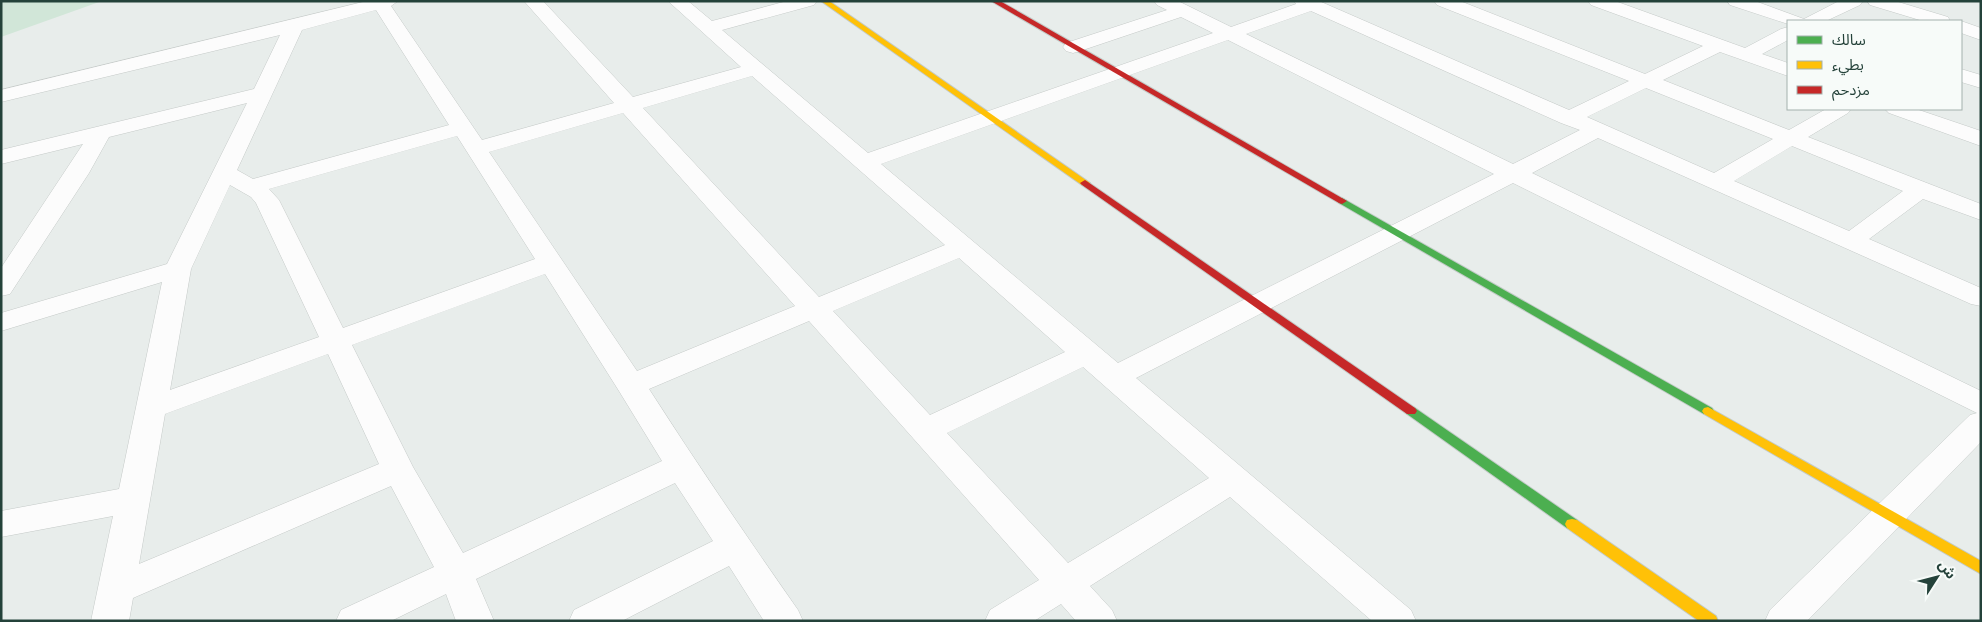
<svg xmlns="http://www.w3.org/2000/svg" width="1982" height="622" font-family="Inter,'Noto Sans Arabic',sans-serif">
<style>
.green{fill:#d1e6d8}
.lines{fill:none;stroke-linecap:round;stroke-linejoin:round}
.street-casing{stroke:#c5cac8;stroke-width:1}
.fast-casing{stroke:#c3cbc8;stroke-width:2}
.slow-casing{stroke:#c3cbc8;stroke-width:2}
.jam-casing{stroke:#c3cbc8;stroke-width:2}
.street{fill:#fcfcfc;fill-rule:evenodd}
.fast{fill:#4caf50;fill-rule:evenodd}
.slow{fill:#ffc107;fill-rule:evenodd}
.jam{fill:#c62828;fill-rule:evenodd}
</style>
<rect width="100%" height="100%" fill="#e8edeb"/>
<!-- green -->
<path class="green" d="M1,1H102L1,37Z"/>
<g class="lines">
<!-- street casing -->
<g class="street-casing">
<g id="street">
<path d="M367,1H398L391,6L482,140L614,103L524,1H543L633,97L741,67L668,1H688L712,21L787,1H817L814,5L722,30L868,153L1213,33L1181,17L1080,51L1073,53L1066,51L1063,47L1066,43L1167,10L1157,5L1154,1H1178L1231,27L1296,4L1294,1H1319L1569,110L1629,81L1437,5L1434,1H1460L1645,74L1703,46L1591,5L1588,1H1615L1745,48L1781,29L1788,27V40L1762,54L1788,63V76L1720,52L1663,80L1789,130L1826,109H1851L1848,113L1808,137L1981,204V220L1923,199L1869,239L1981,288V306L1971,304L1598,138L1532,173L1981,391V442L1807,621H1765L1770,610L1970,415L1977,413L1513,183L1136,378L1411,610L1416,621H1372L1230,497L1090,586L1112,610L1117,621H1076L1061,604L1034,621H985L990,610L1039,580L809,321L649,389C697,464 747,537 798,610L803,621H764L729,566L622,621H569L574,610L713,541L675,483L476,579L494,621H456L446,594L391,621H336L341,610L434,567L391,486L133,598L129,621H91L113,516L1,537V511L119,489L162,282L1,331V313L167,264L247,103L109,137L89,173L10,294L1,296V268L83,144L1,164V150L254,89L280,35L1,102V90ZM376,10L449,125L253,179L237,170L302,30ZM1311,11L1561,123L1580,130L1513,164L1246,34ZM1228,40L1494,174L1118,363L881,164ZM752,76L945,245L819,297L643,108ZM1646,88L1773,139L1714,173L1587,117ZM623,113L795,306L637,371L489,152ZM457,136L535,259L343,328L279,200L269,189ZM1792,146L1903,191L1849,231L1734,181ZM230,185L251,197L256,203L319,337L170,390L191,269ZM959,258L1065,352L930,415L833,311ZM545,274L619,391L662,461L463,553L413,467L352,345ZM328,354L379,464L139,564L165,414ZM1083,367L1209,478L1068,563L947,433Z"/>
<path d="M1727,1H1755L1804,19L1839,1H1863L1860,5L1826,21H1788V24L1730,5Z"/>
<path d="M1867,1H1895L1948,17L1950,21H1923L1870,5Z"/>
<path d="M1961,21L1981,28V40L1961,33Z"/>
<path d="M1961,69L1981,75V88L1961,82Z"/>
<path d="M1885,109H1916L1981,131V146L1889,113Z"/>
</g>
</g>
<!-- fast casing -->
<g class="fast-casing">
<g id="fast">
<path d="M1342,198L1712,408L1714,411L1712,414H1704L1339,203L1337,201L1339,199Z"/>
<path d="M1411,407L1415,408L1577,520L1579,524L1577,528L1572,529L1567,528L1407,414L1405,411L1407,408Z"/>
</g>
</g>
<!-- slow casing -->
<g class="slow-casing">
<g id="slow">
<path d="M821,1H829L1090,183L1088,185H1082Z"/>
<path d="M1708,407L1981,561V574L1704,414L1702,411L1704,408Z"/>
<path d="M1572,519L1577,520L1716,616L1718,621H1699L1567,528L1565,524L1567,520Z"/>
</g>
</g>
<!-- jam casing -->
<g class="jam-casing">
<g id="jam">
<path d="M991,1H1000L1347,201L1342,204L1339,203Z"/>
<path d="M1085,180L1415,408L1417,411L1415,414H1407L1082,185L1080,183Z"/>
</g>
</g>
<!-- street -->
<use href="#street" class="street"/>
<!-- fast -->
<use href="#fast" class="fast"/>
<!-- slow -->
<use href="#slow" class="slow"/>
<!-- jam -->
<use href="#jam" class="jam"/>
</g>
<!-- border -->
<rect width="1982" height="622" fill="none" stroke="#24423a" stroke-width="5"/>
<!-- legend -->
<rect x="1787" y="20" width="175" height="90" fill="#f7fbf9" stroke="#a3b1ad"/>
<rect x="1797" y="36" width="25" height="8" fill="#4caf50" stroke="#a3b1ad"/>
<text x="1832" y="45" font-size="15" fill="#24423a">سالك</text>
<rect x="1797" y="61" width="25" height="8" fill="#ffc107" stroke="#a3b1ad"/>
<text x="1832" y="70" font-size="15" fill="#24423a">بطيء</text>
<rect x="1797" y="86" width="25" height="8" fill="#c62828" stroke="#a3b1ad"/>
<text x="1832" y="95" font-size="15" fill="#24423a">مزدحم</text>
<!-- north arrow -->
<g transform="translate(1937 577) rotate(54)" stroke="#f7fbf9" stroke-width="4" paint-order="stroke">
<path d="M0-4L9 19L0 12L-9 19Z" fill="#24423a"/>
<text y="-8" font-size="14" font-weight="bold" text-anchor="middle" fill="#24423a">ش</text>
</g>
</svg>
